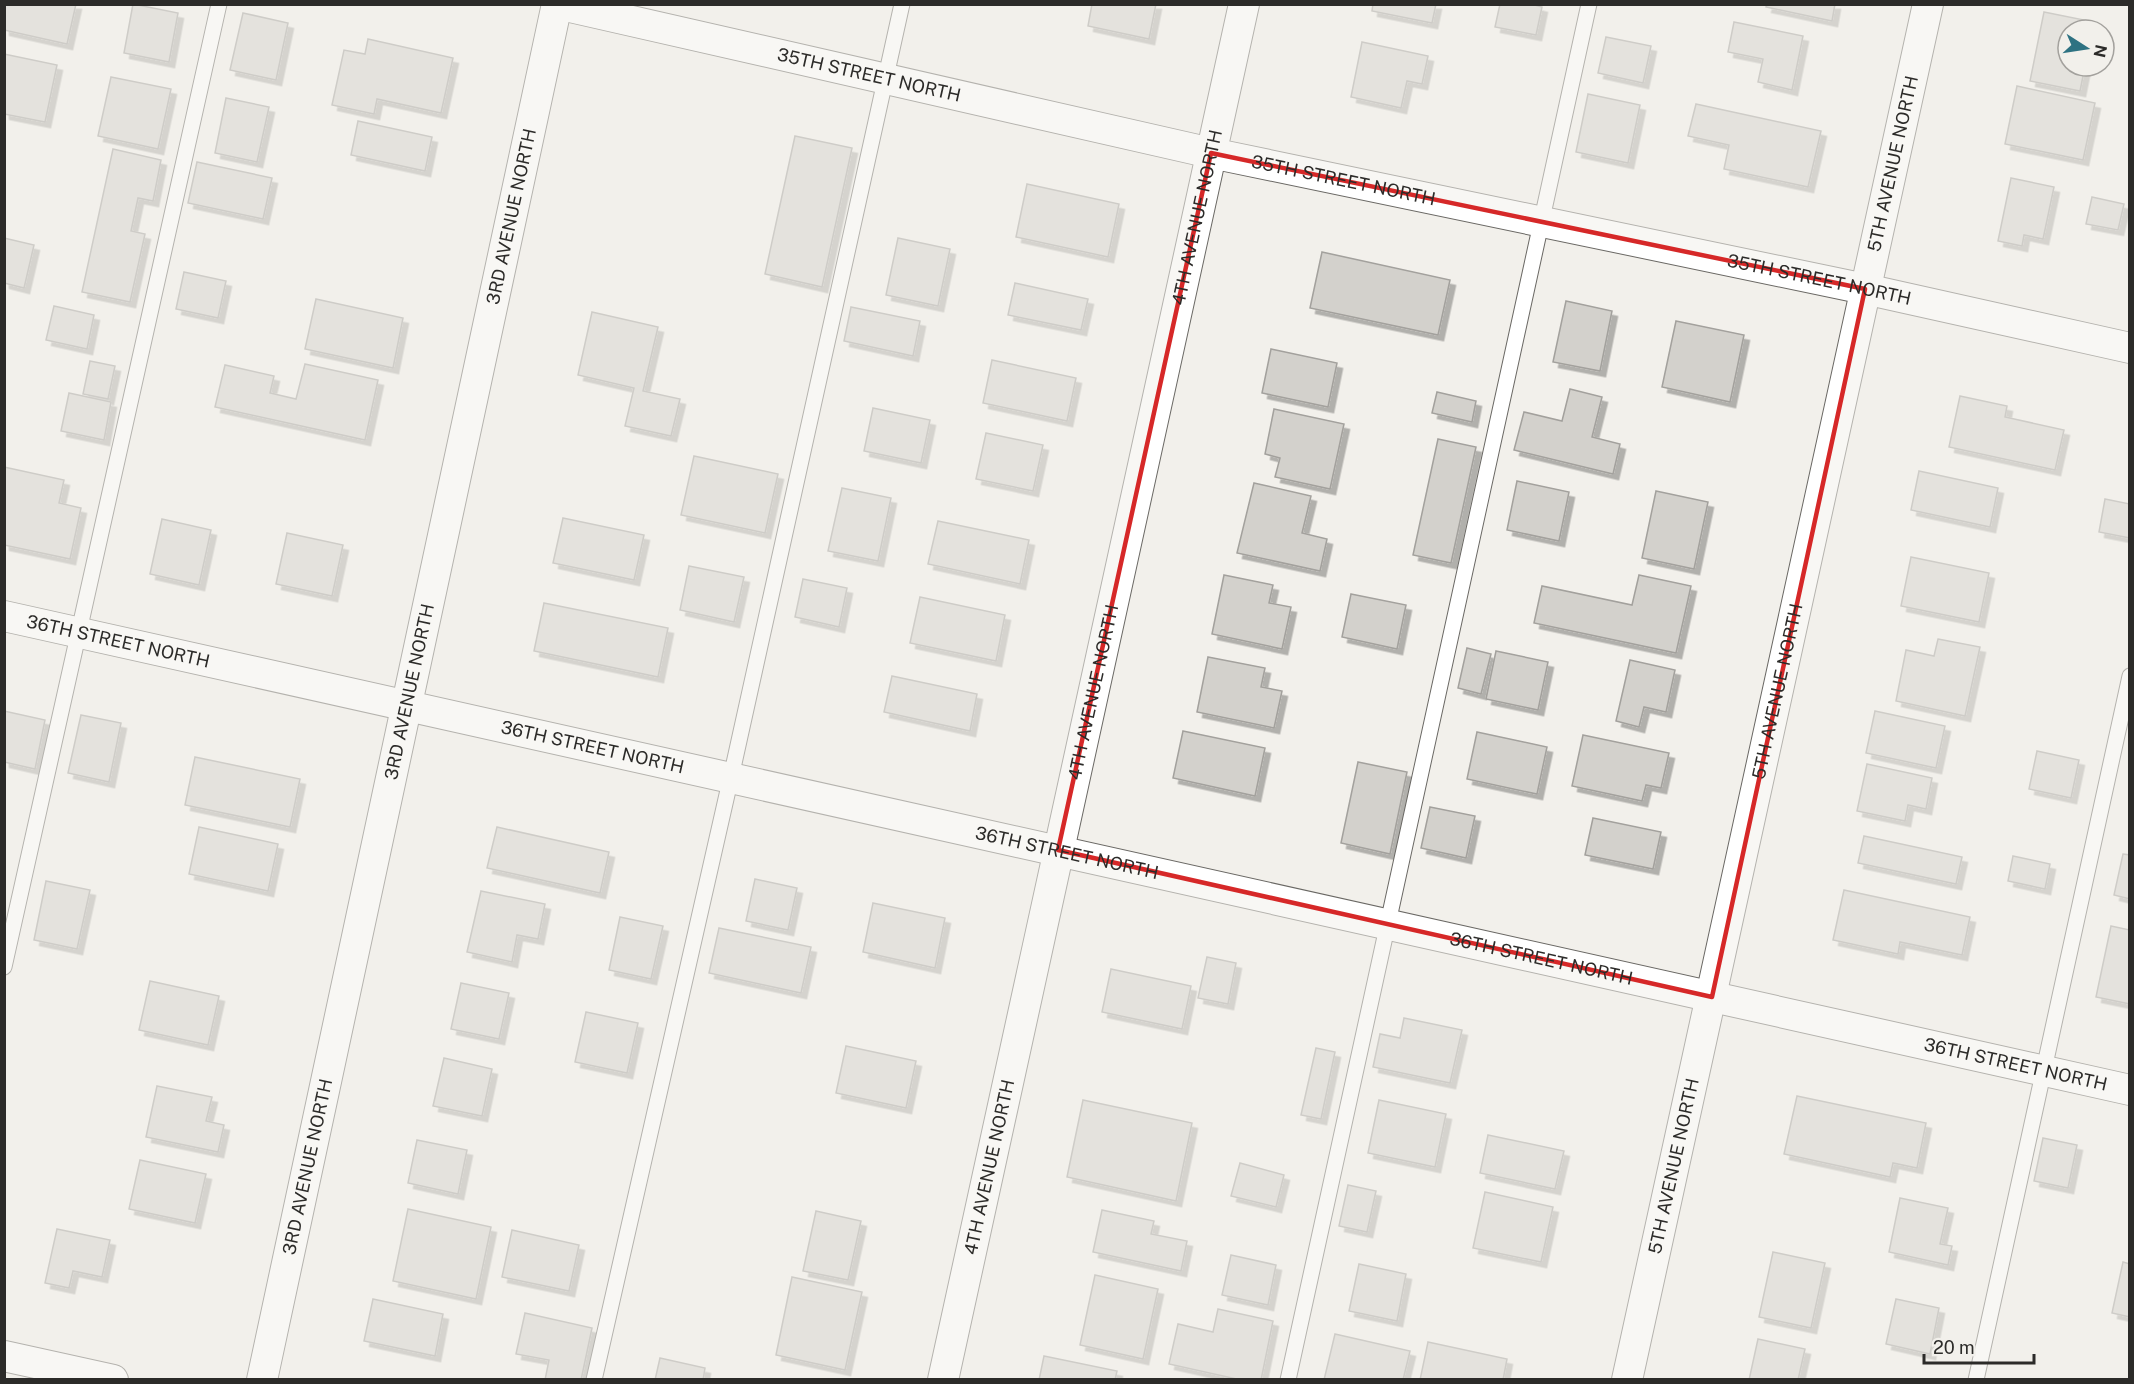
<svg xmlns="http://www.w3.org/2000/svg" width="2134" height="1384" font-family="'Public Sans',sans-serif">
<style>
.building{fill:#d3d1cc;stroke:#a3a19d;stroke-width:1.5;filter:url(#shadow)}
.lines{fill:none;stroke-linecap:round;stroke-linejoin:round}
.lane-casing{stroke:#6a6864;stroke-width:17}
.street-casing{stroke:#6a6864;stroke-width:32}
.lane{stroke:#fff;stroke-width:15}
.street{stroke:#fff;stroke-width:30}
.marked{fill:none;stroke:#d62828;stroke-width:4.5;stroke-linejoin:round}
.labels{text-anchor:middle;stroke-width:4.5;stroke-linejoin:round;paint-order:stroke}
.street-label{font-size:18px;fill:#2c2b29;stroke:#f2f0eb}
</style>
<defs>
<filter id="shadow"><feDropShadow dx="5.5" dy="5.5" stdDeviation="0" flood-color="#0004"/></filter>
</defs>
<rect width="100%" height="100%" fill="#f2f0eb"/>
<!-- building -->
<g class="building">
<path d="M4,4H76L67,44L4,30Z"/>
<path d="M133,4L178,13L169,62L124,53Z"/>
<path d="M1092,4H1156L1149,39L1088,26Z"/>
<path d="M1373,4H1436L1432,23L1372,11Z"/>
<path d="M1500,4H1531L1542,7L1536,35L1495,27Z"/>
<path d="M1767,4H1835L1832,21L1766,7Z"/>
<path d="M2044,12L2094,22L2092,30H2068V66H2085L2080,91L2030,81Z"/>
<path d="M243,13L288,23L276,80L230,70Z"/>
<path d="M1734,22L1803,36L1792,90L1758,82L1763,59L1728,52Z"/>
<path d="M1606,37L1651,46L1643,83L1598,73Z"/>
<path d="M368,39L453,58L441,113L377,99L374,114L332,105L344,50L365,54Z"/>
<path d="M1362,42L1428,56L1422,84L1407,81L1401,108L1351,97Z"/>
<path d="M4,54L57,65L45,122L4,114Z"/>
<path d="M111,77L171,89L158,149L98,136Z"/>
<path d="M2017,86L2095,103L2083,160L2005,144Z"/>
<path d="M1588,94L1640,105L1628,163L1576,152Z"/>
<path d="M226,98L269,107L257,162L215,153Z"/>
<path d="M1696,104L1821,131L1808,187L1724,169L1729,145L1688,136Z"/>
<path d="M358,121L432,137L425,171L351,155Z"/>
<path d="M795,136L852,148L822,287L765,274Z"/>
<path d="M113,149L161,160L153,201L138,198L131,231L145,234L130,302L82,292Z"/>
<path d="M197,162L272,178L263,219L188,203Z"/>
<path d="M2011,178L2054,187L2043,239L2024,235L2022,246L1998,241Z"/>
<path d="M1027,184L1119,204L1108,257L1016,237Z"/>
<path d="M2092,197L2124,204L2118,230L2086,224Z"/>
<path d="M4,238L34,245L24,288L4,283Z"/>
<path d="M898,238L950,249L938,306L886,295Z"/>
<path d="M1322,252L1450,280L1438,335L1310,308Z"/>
<path d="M184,272L226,281L218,318L176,309Z"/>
<path d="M1015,283L1088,299L1081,330L1008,315Z"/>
<path d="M316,299L403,318L393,368L305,349Z"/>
<path d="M1566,301L1612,311L1600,371L1553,362Z"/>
<path d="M54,306L94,315L87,349L46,340Z"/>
<path d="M851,307L920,321L913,356L844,341Z"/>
<path d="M592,312L658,327L643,391L680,399L671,436L625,426L634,388L578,375Z"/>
<path d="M1676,321L1744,335L1730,402L1662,387Z"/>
<path d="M1271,349L1337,363L1328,407L1262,393Z"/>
<path d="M992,360L1076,378L1067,421L983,403Z"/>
<path d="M90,361L115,366L108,399L83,394Z"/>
<path d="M305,364L378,380L365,440L215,407L225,365L274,376L270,393L296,399Z"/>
<path d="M1570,389L1602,397L1592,437L1620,444L1613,474L1514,450L1524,412L1562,421Z"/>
<path d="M1437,392L1476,401L1472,422L1432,413Z"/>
<path d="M69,393L111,402L104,440L61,431Z"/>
<path d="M1960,396L2007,406L2005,417L2064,430L2055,470L1949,447Z"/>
<path d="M873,408L930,420L921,463L864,451Z"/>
<path d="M1274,409L1344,424L1330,489L1275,477L1280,458L1265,454Z"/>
<path d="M986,433L1043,445L1033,491L976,479Z"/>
<path d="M1438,439L1476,447L1451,563L1413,555Z"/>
<path d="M694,456L778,474L765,533L681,515Z"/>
<path d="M4,467L64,480L59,503L81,508L70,559L4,545Z"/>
<path d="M1919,471L1998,488L1990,527L1911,510Z"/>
<path d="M1517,481L1569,492L1559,541L1507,530Z"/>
<path d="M1254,483L1311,496L1302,533L1327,539L1320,571L1237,553Z"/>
<path d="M842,488L891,498L878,561L828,551Z"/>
<path d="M1656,491L1708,502L1694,569L1642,558Z"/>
<path d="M2105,499L2130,504V538L2099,532Z"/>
<path d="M563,518L644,535L634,580L553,563Z"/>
<path d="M162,519L211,530L199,585L150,574Z"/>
<path d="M938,521L1029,540L1020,584L928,564Z"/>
<path d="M287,533L343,545L332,596L276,584Z"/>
<path d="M1911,557L1989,573L1979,622L1901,606Z"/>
<path d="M689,566L744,577L734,622L680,610Z"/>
<path d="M1224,575L1273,585L1269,603L1291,607L1282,649L1212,634Z"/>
<path d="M1639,575L1691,586L1676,653L1534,623L1542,586L1632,605Z"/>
<path d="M803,579L847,588L839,627L795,617Z"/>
<path d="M1351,594L1406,605L1397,649L1342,637Z"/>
<path d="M920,597L1005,615L996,661L910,643Z"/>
<path d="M544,603L668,628L658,677L534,651Z"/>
<path d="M1938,639L1980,647L1965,716L1896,701L1906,650L1934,656Z"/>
<path d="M1467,648L1491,654L1481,694L1458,688Z"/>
<path d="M1496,651L1548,662L1538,710L1486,699Z"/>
<path d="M1208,657L1265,668L1261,687L1282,691L1274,728L1197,712Z"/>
<path d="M1630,660L1675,670L1666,712L1644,707L1639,727L1616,721Z"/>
<path d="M892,676L977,694L970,731L884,712Z"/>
<path d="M4,711L45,720L35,769L4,762Z"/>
<path d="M1875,711L1945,726L1936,768L1866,753Z"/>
<path d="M81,715L121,723L109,782L68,773Z"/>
<path d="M1183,731L1265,748L1255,796L1173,778Z"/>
<path d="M1477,732L1547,747L1537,794L1467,779Z"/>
<path d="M1583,735L1669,753L1661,788L1646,785L1642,801L1572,786Z"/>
<path d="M2037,751L2079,760L2071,798L2029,789Z"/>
<path d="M195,757L300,779L290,827L185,805Z"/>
<path d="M1358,762L1407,772L1390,854L1341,843Z"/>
<path d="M1867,764L1932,778L1926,809L1908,805L1905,821L1857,811Z"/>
<path d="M1430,807L1475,816L1466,858L1421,848Z"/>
<path d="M1593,818L1661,832L1653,869L1585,855Z"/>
<path d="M199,827L278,844L268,891L189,874Z"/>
<path d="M497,827L609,852L600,893L487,868Z"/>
<path d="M1864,836L1962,857L1956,884L1858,863Z"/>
<path d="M2123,854L2130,855V899L2114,895Z"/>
<path d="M2013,856L2050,864L2045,889L2008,881Z"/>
<path d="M755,879L797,888L788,930L746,921Z"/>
<path d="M46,881L90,890L77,949L34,940Z"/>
<path d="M1844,890L1970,917L1962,955L1900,942L1898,954L1833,940Z"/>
<path d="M481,891L545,904L538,939L517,935L512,962L467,952Z"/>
<path d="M873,903L945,918L935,968L863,952Z"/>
<path d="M620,917L663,926L651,979L609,970Z"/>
<path d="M2111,926L2130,930V1004L2096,997Z"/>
<path d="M719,928L811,947L801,993L709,973Z"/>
<path d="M1207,957L1236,963L1228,1004L1198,998Z"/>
<path d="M1111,969L1191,986L1182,1029L1102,1012Z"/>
<path d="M150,981L219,996L208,1045L139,1030Z"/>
<path d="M461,983L509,993L499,1039L451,1029Z"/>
<path d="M586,1012L638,1023L627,1073L575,1062Z"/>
<path d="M1404,1018L1462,1030L1450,1083L1373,1067L1380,1034L1400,1038Z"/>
<path d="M846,1046L916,1061L906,1108L836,1093Z"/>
<path d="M1316,1048L1335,1052L1321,1119L1301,1115Z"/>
<path d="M444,1058L492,1069L482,1116L433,1106Z"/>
<path d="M157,1086L212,1097L206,1121L224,1125L218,1152L146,1137Z"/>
<path d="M1797,1096L1926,1123L1917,1168L1893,1163L1890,1177L1784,1154Z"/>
<path d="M1083,1100L1192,1123L1176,1201L1067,1177Z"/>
<path d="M1379,1100L1446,1114L1435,1167L1368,1153Z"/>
<path d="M1488,1135L1564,1151L1555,1189L1480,1173Z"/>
<path d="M2043,1138L2077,1145L2068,1188L2034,1181Z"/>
<path d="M417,1140L467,1150L458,1194L408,1183Z"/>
<path d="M140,1160L206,1174L195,1223L129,1209Z"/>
<path d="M1240,1163L1284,1175L1276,1207L1231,1196Z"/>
<path d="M1348,1185L1376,1191L1367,1232L1339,1226Z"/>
<path d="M1485,1192L1553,1207L1541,1262L1473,1248Z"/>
<path d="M1900,1198L1948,1208L1940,1244L1952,1246L1948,1265L1889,1252Z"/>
<path d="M408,1209L491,1227L476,1299L393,1281Z"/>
<path d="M1102,1210L1154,1221L1151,1234L1187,1241L1181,1271L1093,1252Z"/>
<path d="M816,1211L861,1221L848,1280L803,1271Z"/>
<path d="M57,1229L110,1240L102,1277L73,1271L69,1288L45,1283Z"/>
<path d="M512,1230L579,1245L569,1291L502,1277Z"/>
<path d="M1773,1252L1825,1263L1811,1328L1759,1317Z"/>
<path d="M1231,1255L1276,1265L1268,1305L1222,1295Z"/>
<path d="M2123,1262L2130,1264V1317L2112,1313Z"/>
<path d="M1359,1264L1406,1274L1397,1321L1349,1311Z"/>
<path d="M1095,1275L1158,1289L1143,1359L1080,1345Z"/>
<path d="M792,1277L862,1292L845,1370L776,1355Z"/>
<path d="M373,1299L443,1314L435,1356L364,1341Z"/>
<path d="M1896,1299L1939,1308L1930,1354L1886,1344Z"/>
<path d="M1218,1309L1273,1321L1261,1380H1241L1169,1364L1178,1324L1213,1332Z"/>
<path d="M525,1313L592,1328L581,1380H545L549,1360L516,1354Z"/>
<path d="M1335,1334L1410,1351L1403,1380H1324Z"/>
<path d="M1758,1339L1805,1349L1798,1380H1749Z"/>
<path d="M1428,1342L1507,1359L1503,1380H1420Z"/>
<path d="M1044,1356L1117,1371L1115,1380H1039Z"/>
<path d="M660,1358L705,1368L703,1380H655Z"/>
</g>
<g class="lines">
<!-- lane casing -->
<g class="lane-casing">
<g id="lane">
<path d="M4,967L219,4"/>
<path d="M594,1380L731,777L902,4"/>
<path d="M1288,1380L1589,4"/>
<path d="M1976,1380L2130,676"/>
</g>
</g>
<!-- street casing -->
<g class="street-casing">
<g id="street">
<path id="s1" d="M557,4L1211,153L1865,289L2130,348"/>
<path id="s2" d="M4,616L2130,1090"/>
<path d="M4,1356L113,1380"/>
<path id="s3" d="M262,1380L557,4"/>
<path id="s4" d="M943,1380L1244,4"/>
<path id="s5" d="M1627,1380L1928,4"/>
</g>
</g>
<!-- lane -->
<use href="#lane" class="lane"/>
<!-- street -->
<use href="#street" class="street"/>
</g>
<!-- marked area -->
<path d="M0 0H2134V1384H0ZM1211,153L1865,289L1712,997L1058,850Z" fill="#f2f0eb" fill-opacity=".55" fill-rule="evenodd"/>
<path class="marked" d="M1211,153L1865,289L1712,997L1058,850Z"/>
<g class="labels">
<!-- street labels -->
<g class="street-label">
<text dy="6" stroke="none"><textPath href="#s1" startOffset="320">35TH STREET NORTH</textPath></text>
<text dy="6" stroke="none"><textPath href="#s5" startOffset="1245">5TH AVENUE NORTH</textPath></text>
<text dy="6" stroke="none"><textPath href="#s1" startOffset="806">35TH STREET NORTH</textPath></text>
<text dy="6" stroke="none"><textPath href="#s3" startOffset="1190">3RD AVENUE NORTH</textPath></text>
<text dy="6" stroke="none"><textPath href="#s4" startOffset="1190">4TH AVENUE NORTH</textPath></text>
<text dy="6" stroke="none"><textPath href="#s1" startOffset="1292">35TH STREET NORTH</textPath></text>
<text dy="6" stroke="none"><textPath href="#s2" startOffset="117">36TH STREET NORTH</textPath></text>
<text dy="6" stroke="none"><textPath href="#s3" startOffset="704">3RD AVENUE NORTH</textPath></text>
<text dy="6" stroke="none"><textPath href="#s4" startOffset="704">4TH AVENUE NORTH</textPath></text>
<text dy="6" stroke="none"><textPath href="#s5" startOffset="705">5TH AVENUE NORTH</textPath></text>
<text dy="6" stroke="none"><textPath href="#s2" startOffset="603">36TH STREET NORTH</textPath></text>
<text dy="6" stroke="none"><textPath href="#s2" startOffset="1089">36TH STREET NORTH</textPath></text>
<text dy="6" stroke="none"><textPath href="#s2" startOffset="1575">36TH STREET NORTH</textPath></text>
<text dy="6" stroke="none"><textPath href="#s2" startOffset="2061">36TH STREET NORTH</textPath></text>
<text dy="6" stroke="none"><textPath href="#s3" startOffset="218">3RD AVENUE NORTH</textPath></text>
<text dy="6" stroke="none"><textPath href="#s4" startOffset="218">4TH AVENUE NORTH</textPath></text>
<text dy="6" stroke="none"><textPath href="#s5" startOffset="219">5TH AVENUE NORTH</textPath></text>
</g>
</g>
<!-- border -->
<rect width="2134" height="1384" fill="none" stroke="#2c2b29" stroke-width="12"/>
<!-- north arrow -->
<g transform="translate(2086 48) rotate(102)"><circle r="28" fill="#f2f0eb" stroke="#a3a19d" stroke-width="1.5"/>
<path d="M0-4.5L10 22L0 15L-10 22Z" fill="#2e7282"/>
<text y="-9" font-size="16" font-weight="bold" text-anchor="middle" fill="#2c2b29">N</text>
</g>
<!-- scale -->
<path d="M1924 1354v9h110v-9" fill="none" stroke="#2c2b29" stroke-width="3"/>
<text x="1933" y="1354" font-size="18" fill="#2c2b29" stroke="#f2f0eb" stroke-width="4.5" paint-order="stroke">20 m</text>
</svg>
